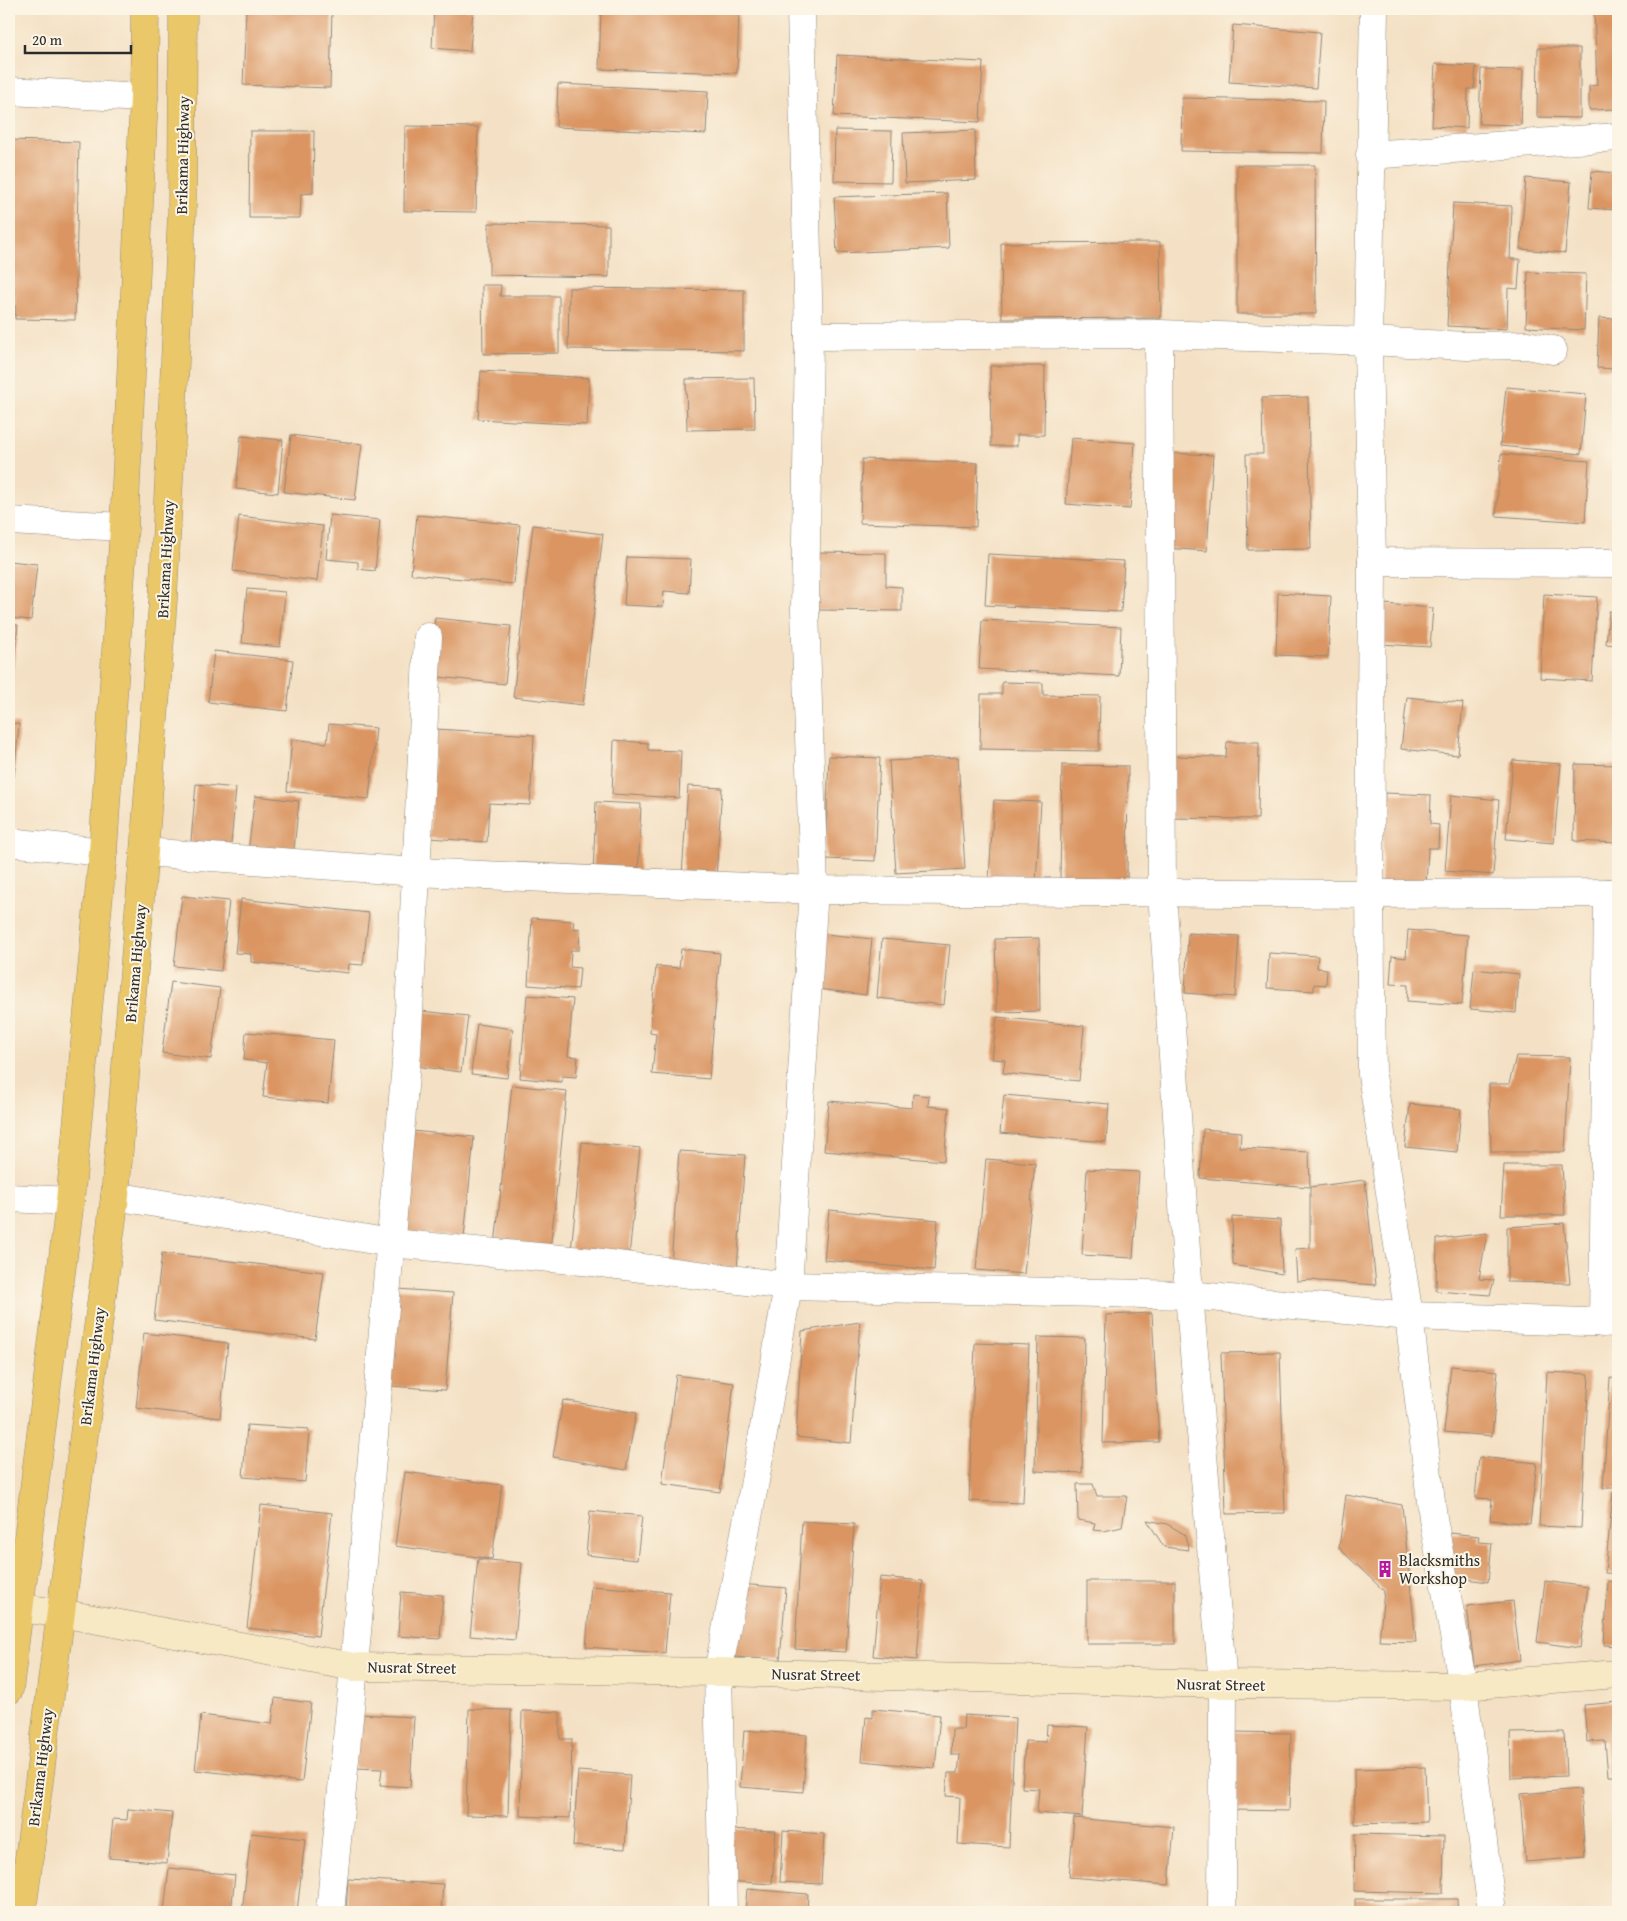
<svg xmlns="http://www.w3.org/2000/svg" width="1627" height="1921" font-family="'Gentium Book Plus',serif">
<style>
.building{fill:#da9562}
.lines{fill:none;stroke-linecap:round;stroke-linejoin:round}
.street-casing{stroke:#908678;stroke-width:29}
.secondary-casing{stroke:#908678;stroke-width:29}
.highway-casing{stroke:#908678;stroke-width:29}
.street{stroke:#fff;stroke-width:28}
.secondary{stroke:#f7e9c3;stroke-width:28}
.highway{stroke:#eac769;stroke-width:28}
.labels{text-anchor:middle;stroke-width:4;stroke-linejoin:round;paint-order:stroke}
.street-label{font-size:16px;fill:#2b2b2b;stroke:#fcf5e5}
.poi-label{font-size:16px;fill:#2b2b2b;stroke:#fcf5e5;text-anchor:start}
</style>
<rect width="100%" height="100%" fill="#fcf5e5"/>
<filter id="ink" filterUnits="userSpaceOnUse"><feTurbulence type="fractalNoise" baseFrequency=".02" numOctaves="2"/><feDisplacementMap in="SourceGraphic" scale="10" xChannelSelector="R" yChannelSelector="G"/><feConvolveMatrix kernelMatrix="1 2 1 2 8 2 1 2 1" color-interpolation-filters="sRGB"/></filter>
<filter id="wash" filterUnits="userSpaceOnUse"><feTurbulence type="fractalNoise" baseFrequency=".0096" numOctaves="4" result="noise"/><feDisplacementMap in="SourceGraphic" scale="20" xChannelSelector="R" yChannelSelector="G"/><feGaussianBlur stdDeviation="1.12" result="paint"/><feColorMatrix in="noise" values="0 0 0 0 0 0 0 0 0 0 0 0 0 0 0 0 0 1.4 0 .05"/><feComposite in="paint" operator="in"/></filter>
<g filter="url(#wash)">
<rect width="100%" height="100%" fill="#f4e1c5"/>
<g id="blocks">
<!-- building -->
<g class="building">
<path d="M246,9H332L330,88L243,85Z"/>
<path d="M434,9H473L470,51L432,48Z"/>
<path d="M601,9L739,10L737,73L599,69Z"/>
<path d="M1594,9H1618V109L1589,110V86L1597,85Z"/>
<path d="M1233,25L1320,32L1316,88L1229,82Z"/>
<path d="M1538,48H1580V118L1537,117Z"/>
<path d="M837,55L983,62L980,122L834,116Z"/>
<path d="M1435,64L1476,66L1474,89H1468L1467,128L1432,126Z"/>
<path d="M1481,69L1523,70L1521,125L1479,124Z"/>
<path d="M558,84L708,91L706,134L556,127Z"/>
<path d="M1182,98L1324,101L1323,153L1181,151Z"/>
<path d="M405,126L478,127L476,212L404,211Z"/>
<path d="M835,130L892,131L891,182L834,181Z"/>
<path d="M975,130L976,180L905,183L903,133Z"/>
<path d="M250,131H314L313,193L301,194L300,218H249Z"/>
<path d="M9,140L79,142L75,320L15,319V293H9Z"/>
<path d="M1237,165H1315L1316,314H1237Z"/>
<path d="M1592,171L1618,173V210L1589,208Z"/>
<path d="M1526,178L1571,182L1565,253L1520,249Z"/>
<path d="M947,193L949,248L837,253L834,197Z"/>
<path d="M1453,203L1512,206L1510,259H1520L1518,289L1508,288L1507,329L1447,326Z"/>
<path d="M489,223L609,225V277L489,275Z"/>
<path d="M1160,242L1161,318L1002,319L1001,243Z"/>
<path d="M1528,272L1586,274L1584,330L1526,327Z"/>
<path d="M482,285H501L500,296H559V353L483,354Z"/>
<path d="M569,288L744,290V351L568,349Z"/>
<path d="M1599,318L1618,319V369L1597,368Z"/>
<path d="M990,366H1045L1044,435H1017V446H991Z"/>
<path d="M481,371L589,378L587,425L478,419Z"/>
<path d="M754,378L755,429L687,430L686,379Z"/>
<path d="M1506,387L1586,394L1581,454L1500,446Z"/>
<path d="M1308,397L1311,549L1248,550L1246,454H1263L1262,398Z"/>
<path d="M291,435L362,444L355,500L284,492Z"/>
<path d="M241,436L283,440L278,493L236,489Z"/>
<path d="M1071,438L1135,443L1130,509L1066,504Z"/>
<path d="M1172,453L1213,455L1207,551L1166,548Z"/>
<path d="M1501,454L1589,461L1585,522L1496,516Z"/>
<path d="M862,459L978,463L976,527L860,523Z"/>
<path d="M330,515L380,520L375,571L358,569V562L326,559Z"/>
<path d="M417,515L520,525L514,584L411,574Z"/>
<path d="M239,516L323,526L317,581L233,571Z"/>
<path d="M533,525L603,534L583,705L513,697Z"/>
<path d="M816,552L886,553V586L902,587V611L816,610Z"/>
<path d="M988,554L1124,561L1121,612L985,605Z"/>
<path d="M627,557L691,559L689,593L664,591L663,607L624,605Z"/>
<path d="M9,561L37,564L31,620L9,618Z"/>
<path d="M247,589L285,592L280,647L242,643Z"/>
<path d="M1278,593L1331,596L1328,657L1276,655Z"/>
<path d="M1544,594L1597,597L1592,681L1540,678Z"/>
<path d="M1384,604L1433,608L1430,647L1381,644Z"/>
<path d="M1609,611L1618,612V645L1606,644Z"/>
<path d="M435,618L511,626L505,684L429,676Z"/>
<path d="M982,620L1121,627L1119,676L979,669Z"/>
<path d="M9,624L18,625L11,688H9Z"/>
<path d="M214,651L293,660L287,711L208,702Z"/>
<path d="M1002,682L1043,683V695L1100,696L1099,751L980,749L981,694H1002Z"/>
<path d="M1407,697L1463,703L1458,755L1401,749Z"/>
<path d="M9,723L19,724L14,777H9Z"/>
<path d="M329,724L376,728L369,799L287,791L292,739L327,743Z"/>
<path d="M436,729L534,735L530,805L489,803L487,842L429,838Z"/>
<path d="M614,740L648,743V750L681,751L679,798L612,794Z"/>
<path d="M1227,742H1259L1258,819L1162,818L1163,756L1226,757Z"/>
<path d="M829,756L880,758L875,861L825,859Z"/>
<path d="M958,757L965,869L896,873L889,761Z"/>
<path d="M1513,760L1561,764L1554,843L1506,839Z"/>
<path d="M1575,764L1618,765V843L1574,841Z"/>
<path d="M1062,765L1128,766L1127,880L1060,879Z"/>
<path d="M9,780H13L10,825H9Z"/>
<path d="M196,784L236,788L230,855L190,852Z"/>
<path d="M688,786L722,788L716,878L682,876Z"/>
<path d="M1385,793L1431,795L1430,824L1439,825L1438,848H1428L1426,886L1381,884Z"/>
<path d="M1451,795L1499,800L1493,875L1445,871Z"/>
<path d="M255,796L299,801L293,858L248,852Z"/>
<path d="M994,800L1041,802L1036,882L989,879Z"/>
<path d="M596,802L641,804L638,877L593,876Z"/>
<path d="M182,896L229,901L221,971L174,966Z"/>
<path d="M241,899L369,913L363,965L349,964L348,973L251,962V954L235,953Z"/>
<path d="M532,918L574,921L573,928L580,929L579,950H571L570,967L580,968L578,989L528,985Z"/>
<path d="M1408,930L1468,935L1462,1005L1407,1001L1408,985L1390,984L1392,956L1406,958Z"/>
<path d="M817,933L872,939L866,995L810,988Z"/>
<path d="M1188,933L1239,936L1235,997L1185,993Z"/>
<path d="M1039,938L1040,1011L997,1012L995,939Z"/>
<path d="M882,939L950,945L944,1005L877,998Z"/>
<path d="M681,949L720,953L709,1079L652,1074L656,1034L650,1033L656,966L679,968Z"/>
<path d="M1269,953L1318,956L1317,968L1327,969L1326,985L1314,984V991L1267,988Z"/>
<path d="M1474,969L1519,974L1516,1013L1470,1009Z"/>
<path d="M171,982L220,988L211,1059L162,1053Z"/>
<path d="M527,995L573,999L568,1056L578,1057L576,1077L562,1076V1082L520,1078Z"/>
<path d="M421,1011L468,1016L461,1072L415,1066Z"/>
<path d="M997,1017L1084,1026L1079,1081L1003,1073L1005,1060L992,1059Z"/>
<path d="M477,1024L513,1029L507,1078L471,1074Z"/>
<path d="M246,1032L334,1040L328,1103L263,1097L267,1063L244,1060Z"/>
<path d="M1516,1056L1570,1057L1565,1152H1491L1489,1084H1509Z"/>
<path d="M512,1085L567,1091L550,1251L495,1245Z"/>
<path d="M913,1094L929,1096L928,1106L949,1108L944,1161L824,1151L829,1101L912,1108Z"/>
<path d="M1004,1095L1109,1104L1106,1142L1000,1133Z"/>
<path d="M1410,1104L1461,1109L1457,1152L1405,1147Z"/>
<path d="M1203,1129L1241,1132L1240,1148L1309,1152L1310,1187L1200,1178Z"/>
<path d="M412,1131L474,1137L464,1238L401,1231Z"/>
<path d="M582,1142L640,1148L629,1257L571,1251Z"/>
<path d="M679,1151L745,1155L737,1270L671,1265Z"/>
<path d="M986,1159L1035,1163L1024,1274L976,1270Z"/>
<path d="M1504,1165H1562L1565,1215H1501Z"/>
<path d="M1087,1169L1139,1172L1133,1258L1082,1255Z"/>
<path d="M1365,1180L1376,1285L1318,1281L1313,1280L1297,1281L1295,1249L1310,1248V1187Z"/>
<path d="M829,1210L938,1220L934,1270L824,1260Z"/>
<path d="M1232,1217L1280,1220L1282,1274L1233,1265Z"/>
<path d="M1564,1223L1570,1283L1507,1282V1227Z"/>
<path d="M1487,1233L1479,1279L1494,1280L1490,1295L1436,1291L1437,1239Z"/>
<path d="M1617,1240H1618V1313L1609,1312Z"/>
<path d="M162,1253L324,1272L315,1339L154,1320Z"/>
<path d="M398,1289L453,1293L445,1390L390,1386Z"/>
<path d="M1152,1313L1159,1442L1103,1443L1106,1315Z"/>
<path d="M860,1322L851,1443L796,1437L802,1331Z"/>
<path d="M144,1333L228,1343L220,1418L136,1408Z"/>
<path d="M1038,1337L1085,1338L1082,1473L1035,1471Z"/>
<path d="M975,1343L1029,1345L1023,1503L969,1501Z"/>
<path d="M1280,1352L1285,1513L1226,1514L1221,1353Z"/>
<path d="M1451,1366L1498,1371L1492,1436L1444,1432Z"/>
<path d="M1547,1372L1589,1374L1581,1528L1539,1526Z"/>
<path d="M676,1375L734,1383L720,1492L662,1484Z"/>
<path d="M1610,1378L1618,1379V1488H1603Z"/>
<path d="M563,1400L636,1413L626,1470L553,1457Z"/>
<path d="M247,1425L309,1429L305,1482L243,1477Z"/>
<path d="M1479,1457L1537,1463L1530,1524L1490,1520L1492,1499L1475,1498Z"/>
<path d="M405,1472L502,1485L492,1559L395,1546Z"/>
<path d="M1077,1484H1093L1097,1496H1127L1122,1527L1104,1531L1093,1530L1095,1523L1078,1520Z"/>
<path d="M1613,1493L1618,1494V1574L1605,1573Z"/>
<path d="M1346,1495L1402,1505L1416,1642L1379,1641L1384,1591L1339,1548Z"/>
<path d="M261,1505L332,1513L318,1636L247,1628Z"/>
<path d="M590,1511L642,1516L637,1560L586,1555Z"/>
<path d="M1147,1520L1167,1524L1184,1534L1189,1550L1164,1547Z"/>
<path d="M802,1521L854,1524L846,1652L795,1649Z"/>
<path d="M1450,1533L1479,1536L1478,1542L1492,1543L1488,1582L1445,1576Z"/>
<path d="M478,1559L522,1563L515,1640L470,1636Z"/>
<path d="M880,1577L923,1581L917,1660L873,1656Z"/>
<rect x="1087" y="1581" width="88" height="63"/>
<path d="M1545,1581L1588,1587L1580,1648L1537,1642Z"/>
<path d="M1608,1581L1618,1582V1646L1604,1645Z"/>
<path d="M740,1584L786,1588L780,1660L733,1657Z"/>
<path d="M591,1586L670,1592L665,1653L586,1647Z"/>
<path d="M401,1592L443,1595L440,1639L398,1636Z"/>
<path d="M1513,1601L1520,1660L1474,1666L1467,1606Z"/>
<path d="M275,1698L311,1703L302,1782L195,1770L201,1715L272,1724Z"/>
<path d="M1618,1702V1776H1608L1605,1741L1587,1742L1584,1705Z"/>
<path d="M469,1709L511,1710L508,1816L466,1815Z"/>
<path d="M873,1709L940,1715L935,1768L862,1761L866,1717L873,1718Z"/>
<path d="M522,1711L560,1712V1739H572L570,1818L520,1816Z"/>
<path d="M357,1714L414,1717L410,1787L380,1785L382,1769L355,1768Z"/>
<path d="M964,1715L1015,1718L1009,1847L958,1844L960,1797L946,1796L948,1773H958L960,1755H951L952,1729H963Z"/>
<path d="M1047,1725L1088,1727L1082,1817L1037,1813L1039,1789L1022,1788L1025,1741L1046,1742Z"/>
<path d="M744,1730L807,1735L803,1792L740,1787Z"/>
<path d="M1234,1732L1291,1733L1289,1811L1232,1810Z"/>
<path d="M1564,1732L1566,1776L1511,1778L1510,1733Z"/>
<path d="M1425,1767L1427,1822L1355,1824L1354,1769Z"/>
<path d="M578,1771L630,1775L625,1849L573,1846Z"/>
<path d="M1580,1789L1585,1857L1525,1862L1520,1794Z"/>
<path d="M128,1809L172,1813L167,1863L109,1858L113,1819L127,1820Z"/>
<path d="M1074,1818L1174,1827L1169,1885L1069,1877Z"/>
<path d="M726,1829L776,1831L772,1884L723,1881Z"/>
<path d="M783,1831L824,1834L821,1884L780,1882Z"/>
<path d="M251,1833L305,1839L297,1912H242Z"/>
<path d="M1355,1834L1444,1836L1443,1893L1354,1891Z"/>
<path d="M169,1868L235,1875L231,1912H164Z"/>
<path d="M348,1879L443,1884L441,1912H346Z"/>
<path d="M747,1889L808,1894L807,1912H745Z"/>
<path d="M1355,1899H1457L1458,1912H1355Z"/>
</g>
</g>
</g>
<g filter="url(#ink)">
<use href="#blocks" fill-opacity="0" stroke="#908678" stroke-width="1"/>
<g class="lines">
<!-- street casing -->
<g class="street-casing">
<g id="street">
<path d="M1374,9L1368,341L1372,562L1370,894L1372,1075L1409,1316L1433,1518L1463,1686L1492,1912"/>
<path d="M9,91L144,98"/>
<path d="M1370,155L1618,137"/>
<path d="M1159,334L1162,892L1189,1295L1223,1684L1222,1912"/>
<path d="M809,336L1159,334L1368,341L1467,346L1527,345L1553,350"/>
<path d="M9,521L124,527"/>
<path d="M1372,562L1618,563"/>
<path d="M9,842L103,852"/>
<path d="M144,852L416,872L814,890L1370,894L1618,893"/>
<path d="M115,1196L391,1243L593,1262L788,1286L1189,1295L1409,1316L1618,1323"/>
<path d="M9,1198L70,1201"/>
<path d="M1603,1323L1608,893"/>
<path d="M330,1912L354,1667L407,1052L428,637"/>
<path d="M723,1912L718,1672L755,1481L788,1286L814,890L805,610L809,336L801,9"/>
</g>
</g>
<!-- secondary casing -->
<g class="secondary-casing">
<path id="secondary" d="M19,1608L60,1613L354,1667L718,1672L1223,1684L1463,1686L1618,1674"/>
</g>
<!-- highway casing -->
<g class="highway-casing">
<g id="highway">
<path d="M9,1690L70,1201L103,852L124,527L144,98L145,9"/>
<path d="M22,1912L115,1196L144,852L163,600L175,361L182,211L183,9"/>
</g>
</g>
<!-- street -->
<use href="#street" class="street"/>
<!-- secondary -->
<use href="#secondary" class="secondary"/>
<!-- highway -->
<use href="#highway" class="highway"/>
</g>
</g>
<!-- icons -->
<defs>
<g id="building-bare" transform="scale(1.35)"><path d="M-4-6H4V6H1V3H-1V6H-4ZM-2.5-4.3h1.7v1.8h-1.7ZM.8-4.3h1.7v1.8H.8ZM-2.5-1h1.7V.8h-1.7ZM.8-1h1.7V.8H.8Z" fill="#b5179e" stroke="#fcf5e5" stroke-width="2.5" paint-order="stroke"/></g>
</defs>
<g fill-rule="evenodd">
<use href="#building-bare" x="1385" y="1569"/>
</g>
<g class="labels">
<!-- street labels -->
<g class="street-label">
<text transform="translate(182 155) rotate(-89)" y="6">Brikama Highway</text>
<text transform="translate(165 559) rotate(-87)" y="6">Brikama Highway</text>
<text transform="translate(135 963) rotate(-85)" y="6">Brikama Highway</text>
<text transform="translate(92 1366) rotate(-83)" y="6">Brikama Highway</text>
<text transform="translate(412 1667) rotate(1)" y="6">Nusrat Street</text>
<text transform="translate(816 1674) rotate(1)" y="6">Nusrat Street</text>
<text transform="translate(1221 1684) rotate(1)" y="6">Nusrat Street</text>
<text transform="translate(40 1767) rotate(-83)" y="6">Brikama Highway</text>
</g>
<!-- poi labels -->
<g class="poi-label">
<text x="1399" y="1566">Blacksmiths<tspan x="1399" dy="18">Workshop</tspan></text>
</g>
</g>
<!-- margin -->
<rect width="1627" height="1921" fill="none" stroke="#fcf5e5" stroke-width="30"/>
<!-- scale -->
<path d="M25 45v8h106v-8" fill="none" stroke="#2b2b2b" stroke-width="2.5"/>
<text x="32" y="45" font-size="15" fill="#2b2b2b" stroke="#fcf5e5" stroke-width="4" paint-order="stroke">20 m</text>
</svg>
